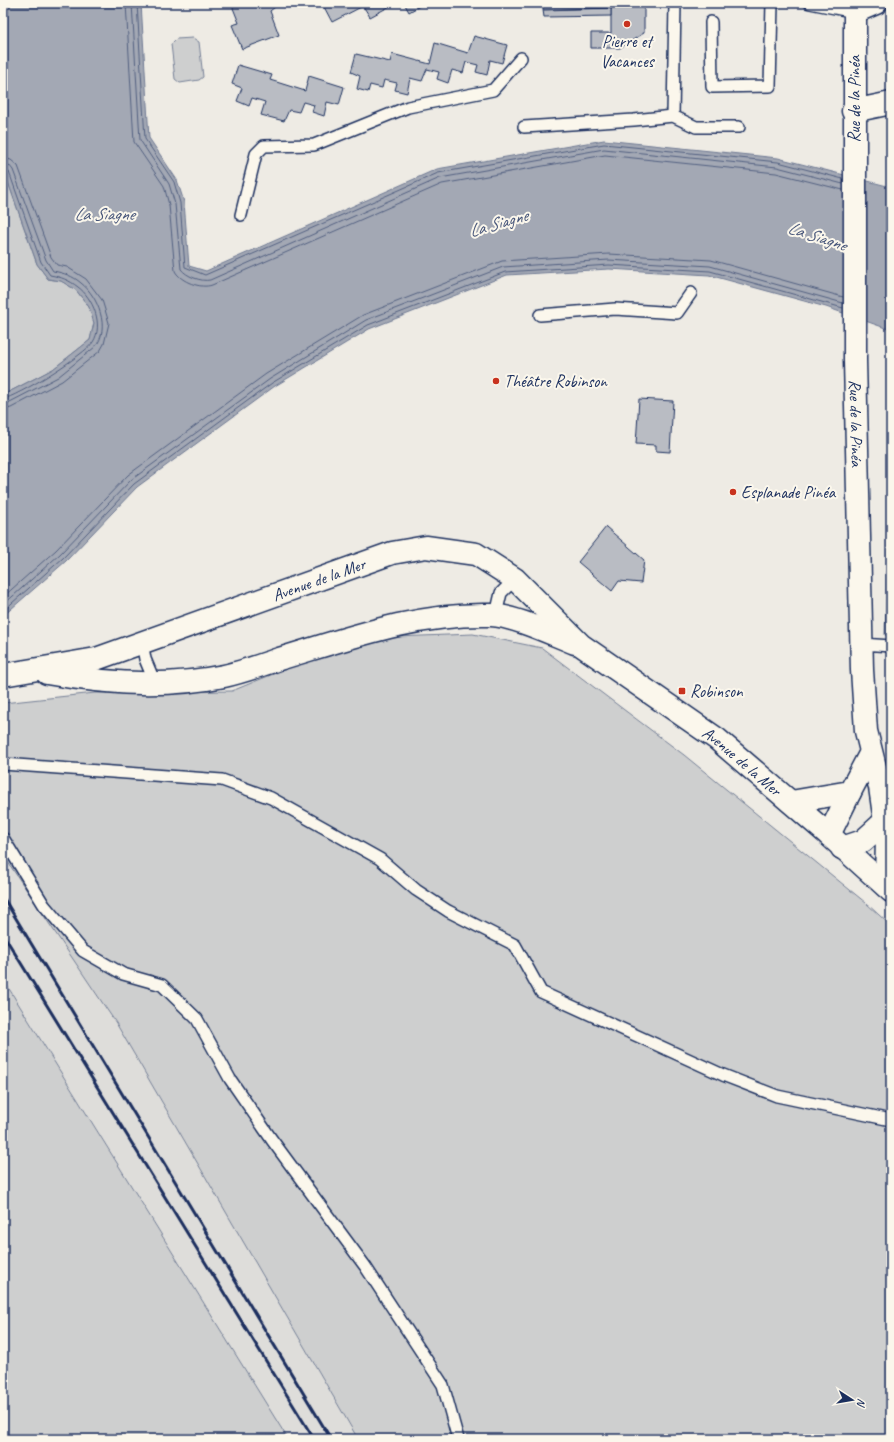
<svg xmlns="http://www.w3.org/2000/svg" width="894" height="1442" font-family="Caveat,sans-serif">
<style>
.built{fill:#deddda}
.green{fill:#cecfcf;stroke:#747f96}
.water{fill:#a3a8b4;stroke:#6d7892}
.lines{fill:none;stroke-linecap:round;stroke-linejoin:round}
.shore{stroke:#515f80;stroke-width:1}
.building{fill:#b9bcc3;stroke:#1b2f5e}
.lane-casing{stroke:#1b2f5e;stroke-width:14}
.street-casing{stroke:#1b2f5e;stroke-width:25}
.secondary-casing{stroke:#1b2f5e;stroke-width:25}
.lane{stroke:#fbf7ec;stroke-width:11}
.street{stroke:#fbf7ec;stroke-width:22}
.secondary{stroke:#fbf7ec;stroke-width:22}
.rail{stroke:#1b2f5e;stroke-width:3}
.poi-dot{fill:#c8321e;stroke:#fbf7ec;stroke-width:1.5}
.labels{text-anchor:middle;stroke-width:4;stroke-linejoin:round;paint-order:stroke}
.poi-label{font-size:17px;fill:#1b2f5e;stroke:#fbf7ec;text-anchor:start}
.street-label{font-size:17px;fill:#1b2f5e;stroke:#fbf7ec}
.water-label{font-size:18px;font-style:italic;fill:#445378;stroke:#fbf7ec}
</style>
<rect width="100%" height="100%" fill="#eeebe4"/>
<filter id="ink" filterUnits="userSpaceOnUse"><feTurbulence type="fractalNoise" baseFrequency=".025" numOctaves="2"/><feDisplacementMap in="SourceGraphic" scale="8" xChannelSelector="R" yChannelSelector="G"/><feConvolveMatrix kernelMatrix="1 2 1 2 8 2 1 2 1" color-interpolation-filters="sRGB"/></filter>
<g filter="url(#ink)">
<!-- built -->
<path class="built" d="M3,855L116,1023L358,1439H288L3,979Z"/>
<!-- green -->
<g class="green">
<path d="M193,38L199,42L203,77L199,80L180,83L175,79L171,44L176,39Z"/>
<path d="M3,168L37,264L48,279L61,281L76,290L89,307L94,323L90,340L53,369L3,395Z"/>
<path d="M891,446V635H885Z"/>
<path d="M473,634L542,648L684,755L866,903L891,926V1439H358L116,1023L3,855V703L95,693L232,691L307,660L396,637Z"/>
<path d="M3,979L288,1439H3Z"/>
</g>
<!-- water -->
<path class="water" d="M3,3H141L149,138L177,180L184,202L189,266L206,271L437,169L604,140L778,158L891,187V330L826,307L709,275L609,269L507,275L369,329L275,386L137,487L66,561L3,616V395L53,369L90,340L94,323L89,307L76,290L61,281L48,279L37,264L3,168Z"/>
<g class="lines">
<!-- shore -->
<g class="shore">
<path d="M126,3L134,142L164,186L169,205L175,271C181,282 201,289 212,285L442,184L605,155L776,173L843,190"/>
<path d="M132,3L140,140L169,184L175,204L181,269C186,276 201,282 210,280L440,178L604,149L777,167L843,184"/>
<path d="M137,3L145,139L174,182L180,203L185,267L205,275L438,173L604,144L778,162L843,179"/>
<path d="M3,158L11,160L18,166L51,257L57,265L67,267L86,279L102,300L109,323L104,344L100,351L62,381L11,408L3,410"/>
<path d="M3,164L9,165L13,170L46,260L53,271C64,273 73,276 81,283C98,296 111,329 95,347L58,377L8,403L3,404"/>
<path d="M3,169L9,172L41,262L50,275C61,277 69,280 78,287C93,298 104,325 93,342C86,354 17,397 3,399"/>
<path d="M3,597L56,550L128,475L266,374L363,315L502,261L609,254L711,260L843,297"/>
<path d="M3,605L60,554L131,480L270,379L366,320L503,267L609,260L710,266L843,303"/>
<path d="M3,611L63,558L134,484L272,383L368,325L505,272L609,265L710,271L843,308"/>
</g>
</g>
<!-- building -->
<g class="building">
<path d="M231,3H274L275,7L270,11L279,35L242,49L232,25L239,23Z"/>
<path d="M322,3H396L370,17L363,6L332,22Z"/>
<path d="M404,3H425L409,12Z"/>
<path d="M543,3H644V33L620,48H591V33H611V8L543,10Z"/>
<path d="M611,8V16L544,17L543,10Z"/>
<path d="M474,36L507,45L502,63L490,60L487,75L476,72L478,65L466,62L463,73L452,70L448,83L437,79L439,72L427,69L422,81L410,78L407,93L395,90L397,83L384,80L382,88L370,85L368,92L357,89L360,76L351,72L356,54L390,62L392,54L430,64L435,43L468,53Z"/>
<path d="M238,65L272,75L270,80L305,91L309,76L344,87L339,105L327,102L324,116L312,112L314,105L303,102L299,112L289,110L284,121L261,115L265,102L252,98L249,106L237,101L242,88L232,84Z"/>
<path d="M639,399L673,401L670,452L656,451V445L636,444Z"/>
<path d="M606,527L644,560L641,583L619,581L612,591L578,562Z"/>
</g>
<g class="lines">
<!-- lane casing -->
<g class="lane-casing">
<g id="lane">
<path d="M810,3L855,12"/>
<path d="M711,22L712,87L770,86L772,3"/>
<path d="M673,116L675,3"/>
<path d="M524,127L634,120L673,116L696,127H739"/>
<path d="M241,215L256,154L264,146L314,145L408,107L493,90L521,58"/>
<path d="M540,315L615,309L677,313L691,293"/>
<path d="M493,615L498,606L501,593L515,579"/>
<path d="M142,642L145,659L155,683"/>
<path d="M861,644L891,646"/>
<path d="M3,764L222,780L271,798L380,859L416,890L448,911L515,945L541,992L723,1075L777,1096L891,1120"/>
<path d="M3,838L44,905L83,951L123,974L162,985L197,1019L230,1079L272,1140L365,1266L443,1385L458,1439"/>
</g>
</g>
<!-- street casing -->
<g class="street-casing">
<g id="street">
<path id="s1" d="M876,3L855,12V360L862,670L866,731L880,787L887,836L886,886"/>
<path d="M853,111L891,103"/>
<path d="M791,802L850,792L870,754"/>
<path d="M829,835L850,792"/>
<path d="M842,848L863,841L884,822"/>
</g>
</g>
<!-- secondary casing -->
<g class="secondary-casing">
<g id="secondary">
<path d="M47,673C106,684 165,688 224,676C243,672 261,665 279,659C349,638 417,613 491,615C514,616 552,634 575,643"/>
<path id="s2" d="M3,675L96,659L392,553L426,547L476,554L515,579L581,645L717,739L829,835L891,891"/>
</g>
</g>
<!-- lane -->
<use href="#lane" class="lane"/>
<!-- street -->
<use href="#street" class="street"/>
<!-- secondary -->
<use href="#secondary" class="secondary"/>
<!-- rail -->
<g class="rail">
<path d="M3,897L331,1439"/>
<path d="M3,934L314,1439"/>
</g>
</g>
</g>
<!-- markers -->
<g class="poi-dot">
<circle cx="627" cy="24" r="4"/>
<circle cx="496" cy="381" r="4"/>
<circle cx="733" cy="492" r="4"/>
<rect x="678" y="687" width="8" height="8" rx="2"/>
</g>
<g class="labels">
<!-- poi labels -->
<g class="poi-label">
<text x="627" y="47" text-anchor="middle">Pierre et<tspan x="627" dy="20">Vacances</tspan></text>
<text x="504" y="387">Théâtre Robinson</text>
<text x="741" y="498">Esplanade Pinéa</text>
<text x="690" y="697">Robinson</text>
</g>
<!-- street labels -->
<g class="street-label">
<text transform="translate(854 99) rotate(-90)" y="6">Rue de la Pinéa</text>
<text dy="6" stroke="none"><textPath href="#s1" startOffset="434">Rue de la Pinéa</textPath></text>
<text dy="6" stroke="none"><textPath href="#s2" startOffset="331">Avenue de la Mer</textPath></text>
<text dy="6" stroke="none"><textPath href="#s2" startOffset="832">Avenue de la Mer</textPath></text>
</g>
<!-- water labels -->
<g class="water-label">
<text x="104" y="220">La Siagne</text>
<text transform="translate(498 223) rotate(-16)" y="6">La Siagne</text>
<text transform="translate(817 236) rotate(18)" y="6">La Siagne</text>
</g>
</g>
<!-- margin -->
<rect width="894" height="1442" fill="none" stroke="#fbf7ec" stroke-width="16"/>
<rect x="8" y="8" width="878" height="1426" fill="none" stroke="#1b2f5e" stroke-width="1.5" filter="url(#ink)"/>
<!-- north arrow -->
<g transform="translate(852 1400) rotate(102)" stroke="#fbf7ec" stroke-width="3" paint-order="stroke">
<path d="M0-3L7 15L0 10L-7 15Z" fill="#1b2f5e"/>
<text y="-6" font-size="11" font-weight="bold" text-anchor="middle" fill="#1b2f5e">N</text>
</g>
</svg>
